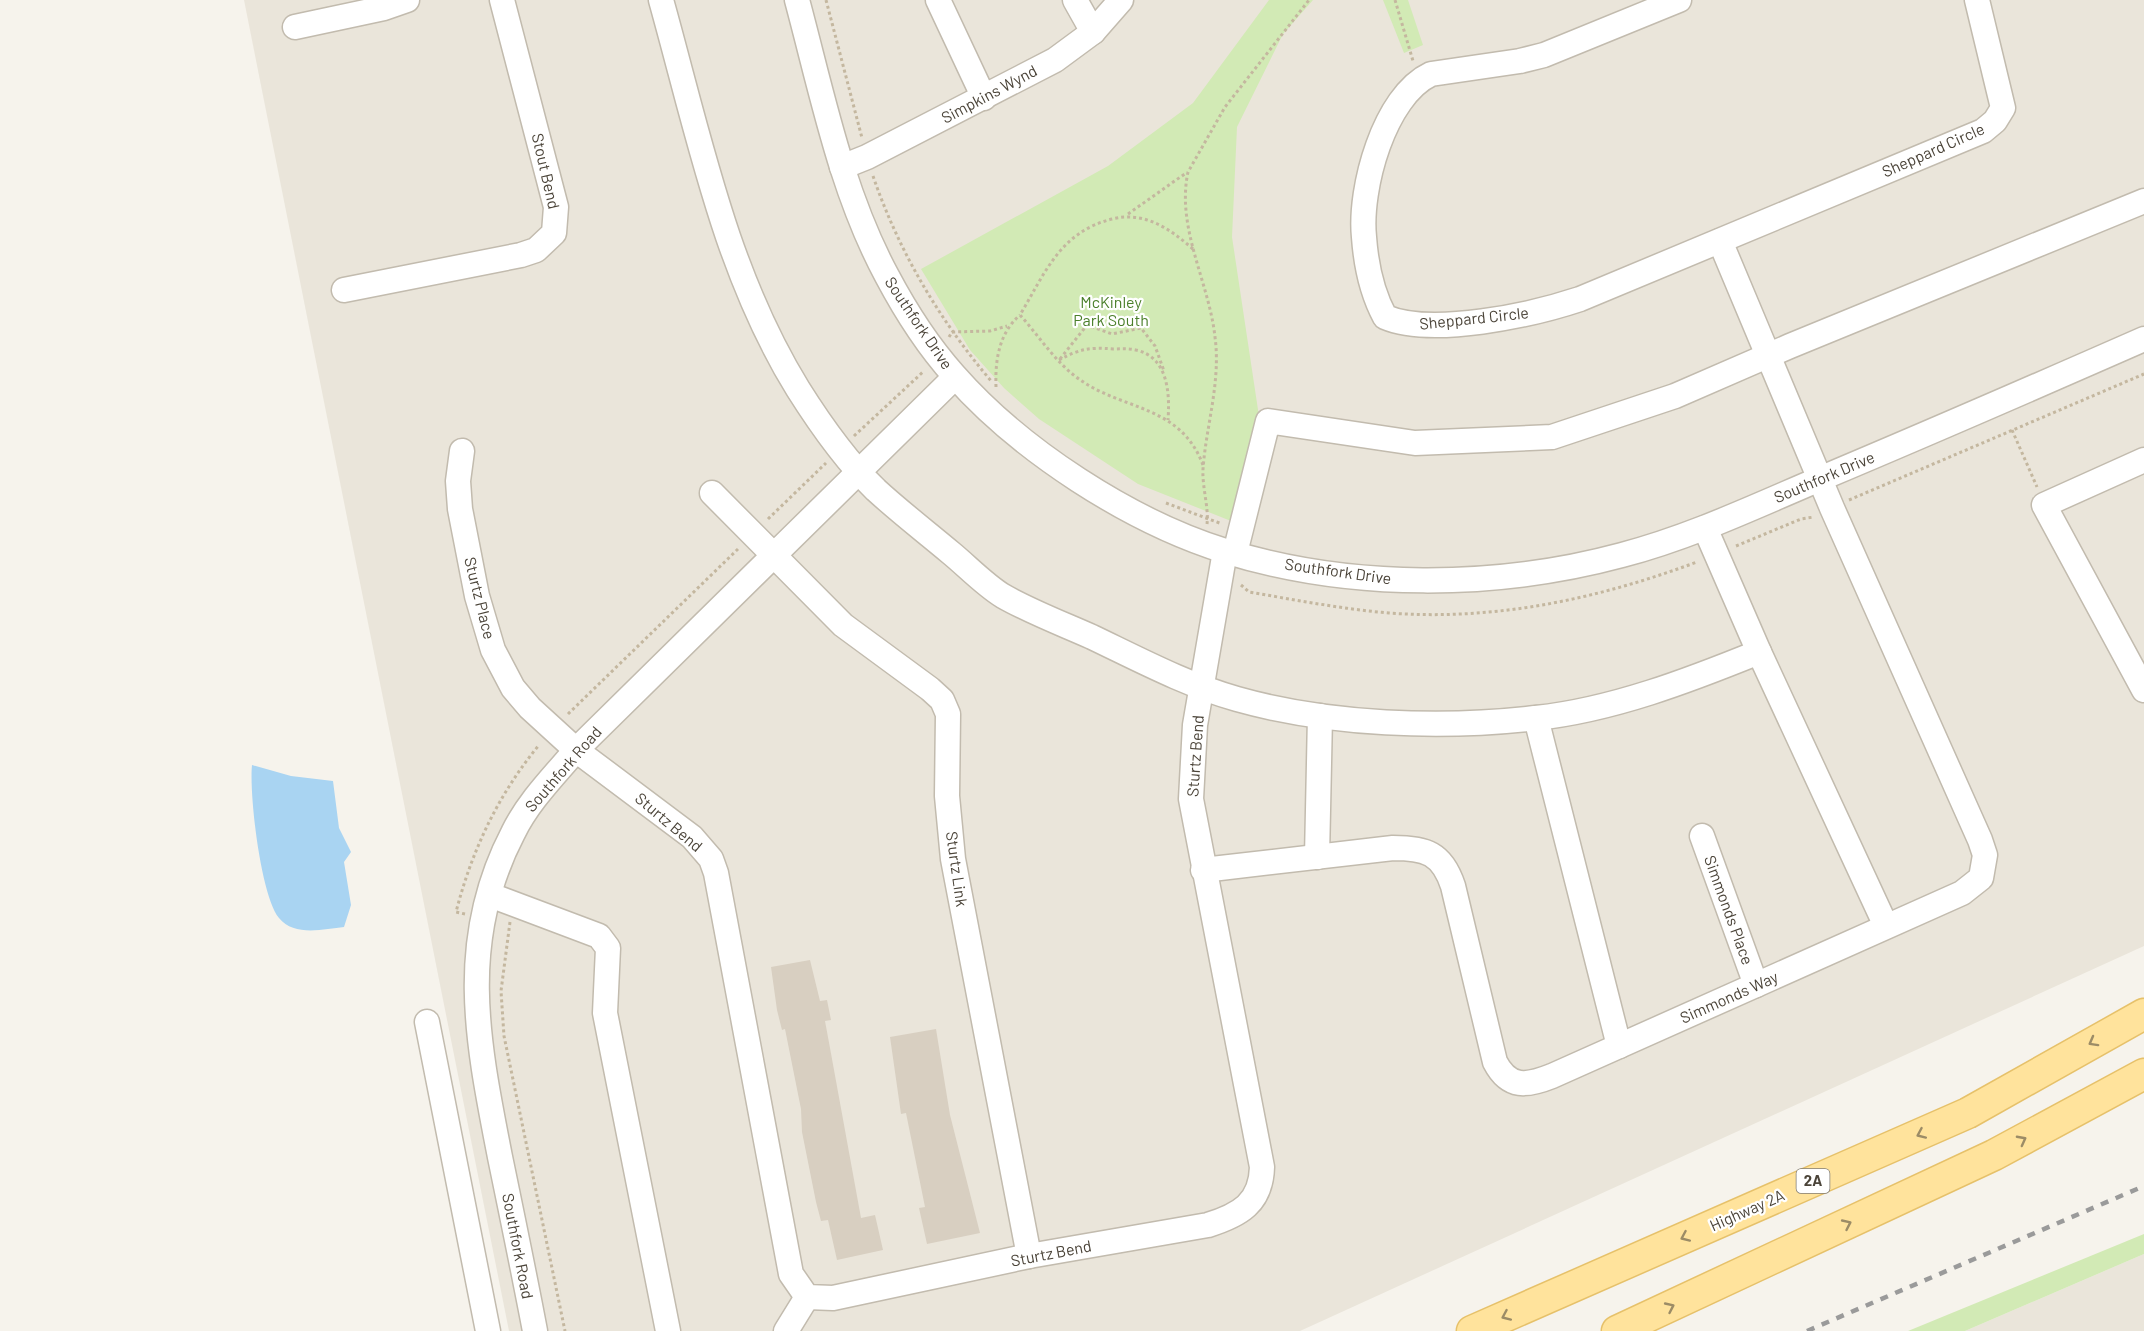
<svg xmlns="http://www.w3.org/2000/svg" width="2144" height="1331" font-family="Barlow,sans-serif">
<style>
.residential{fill:#eae5da}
.green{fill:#d2eab5}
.water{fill:#a9d4f2}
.building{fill:#d8cfc1}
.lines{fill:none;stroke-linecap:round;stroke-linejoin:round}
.minor-casing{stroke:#c2bbae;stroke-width:27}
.major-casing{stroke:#e6c16a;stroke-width:33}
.path{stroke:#c4b79f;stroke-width:3;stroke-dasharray:3 3;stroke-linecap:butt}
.minor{stroke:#fff;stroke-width:24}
.major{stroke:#ffe39c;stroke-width:30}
.rail{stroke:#9a9a9a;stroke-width:4.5;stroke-dasharray:8 8;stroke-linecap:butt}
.oneway{stroke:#9c8c66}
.labels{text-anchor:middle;stroke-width:4.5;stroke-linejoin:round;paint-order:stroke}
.shield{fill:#fff;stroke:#817c74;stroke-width:1.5}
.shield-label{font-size:15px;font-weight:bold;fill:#4b4439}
.street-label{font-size:16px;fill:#4b4439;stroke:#fff}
.park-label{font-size:16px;fill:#4a7f2a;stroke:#fff}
</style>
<rect width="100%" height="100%" fill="#f6f3ec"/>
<!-- residential -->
<g class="residential">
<path d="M244,0H2144V946L1300,1331H509Z"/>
<path d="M2144,1254V1331H1965Z"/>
</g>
<!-- green -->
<g class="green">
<path d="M1269,0H1313L1283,34L1237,127L1232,237L1260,423L1231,521L1138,484L1039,419L1004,388L970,350L921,269L1108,166L1193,103Z"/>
<path d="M1383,0H1408L1423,45L1404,53Z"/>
<path d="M2144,1234V1254L1965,1331H1908Z"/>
</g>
<!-- water -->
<path class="water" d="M252,765L291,776L333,781L339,828L351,852L344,862L351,905L344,927C324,929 294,937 279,918C261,896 249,795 252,765Z"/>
<!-- building -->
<g class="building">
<path d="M810,960L820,1001L827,1000L831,1020L825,1021L830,1048L861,1218L875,1215L883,1250L837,1260L828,1220L821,1221L816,1202L802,1132L801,1109L785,1029L782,1030L777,1010L771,967Z"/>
<path d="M936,1029L950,1115L980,1233L927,1244L919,1208L925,1207L906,1113L901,1114L890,1037Z"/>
</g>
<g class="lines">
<!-- minor casing -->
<g class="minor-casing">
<g id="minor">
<path d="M661,0C698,132 725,271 798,389C820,424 846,461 876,490C900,512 926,532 951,553C968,567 985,585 1003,596C1031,612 1063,624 1092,637C1140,660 1187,685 1237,699C1329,725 1442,729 1536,718C1612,710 1690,680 1759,652L1705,528"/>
<path d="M797,0C822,93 841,191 887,276C905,310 928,346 954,375C1020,450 1129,521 1225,551C1350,590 1496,589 1622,555C1691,537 1756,506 1822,478C1929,433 2037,386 2144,339"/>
<path d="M938,0L984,98"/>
<path d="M1075,0L1093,32"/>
<path d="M1679,0L1544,55L1520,61L1431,74C1384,96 1359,189 1364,237C1366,265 1372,293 1385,317C1432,337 1532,315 1580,299L1983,131L1995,121L2003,108L1977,0"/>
<path d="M295,27L384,8L407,0"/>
<path d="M842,167L867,157L1055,60L1093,32L1121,0"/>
<path d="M344,290L521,255L536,250L554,233L556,207L502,0"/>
<path d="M462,451L458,481L460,509L477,596L493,650L513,688L530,708L576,750L692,837L711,859L716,873L791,1274L807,1297L833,1298L1029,1256L1208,1225C1240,1215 1261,1203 1262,1167L1191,799L1195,725L1225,551"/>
<path d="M2144,460L2044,505L2144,690"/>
<path d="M712,493L843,625L930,689L942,700L948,714L947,796L953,859L1029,1256"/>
<path d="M1235,553L1268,421L1415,443L1552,437L1675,396L1790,346L2144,201"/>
<path d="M1759,652L1886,926"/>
<path d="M1536,718L1619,1046"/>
<path d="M1702,836L1756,985"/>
<path d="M1317,857L1320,716"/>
<path d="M1203,870L1393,848C1426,848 1442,853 1453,886L1495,1062C1509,1089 1527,1086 1552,1076L1962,893L1981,878L1985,855L1980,840L1832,508L1720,241"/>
<path d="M490,895L599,936L608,948L605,1013L668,1331"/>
<path d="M427,1022L488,1331"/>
<path d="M535,1331C524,1273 512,1215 500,1157C478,1044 456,942 513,833C528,802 553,777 576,750L955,377"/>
<path d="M786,1331L807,1297"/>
</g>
</g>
<!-- major casing -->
<g class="major-casing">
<g id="major">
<path d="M1472,1331L1968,1113L2144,1014"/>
<path d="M1617,1331L1994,1155L2144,1074"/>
</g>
</g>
<!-- path -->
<g class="path">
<path d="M826,0L862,138"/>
<path d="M1395,0L1413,61"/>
<path d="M873,176C899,252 940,321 992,382"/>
<path d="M1128,214L1186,173"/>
<path d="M1193,249C1169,228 1144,211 1112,219C1060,232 1045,273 1020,315C1039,336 1056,363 1079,379C1123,411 1180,404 1203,465"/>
<path d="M949,337L952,332L990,331L1007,326"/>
<path d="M1060,359L1087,325L1112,334L1141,328L1155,346L1164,371"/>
<path d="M1059,360C1079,349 1090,347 1113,349C1121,349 1128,348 1136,350C1168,357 1170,393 1168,420"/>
<path d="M996,387C995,360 999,333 1020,315"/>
<path d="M2012,430L2037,487"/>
<path d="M854,436L924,371"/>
<path d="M1849,500L2144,374"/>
<path d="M1166,503L1222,524"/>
<path d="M768,519L826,463"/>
<path d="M1207,524C1209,508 1202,487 1203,469C1206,426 1221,382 1215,337C1209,282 1176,228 1188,172L1225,107L1309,0"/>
<path d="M1736,546L1801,519L1814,517"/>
<path d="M1241,585L1249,592C1296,600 1342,609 1389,613C1496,621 1597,599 1697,562"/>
<path d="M568,714L738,549"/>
<path d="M465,914L456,912C472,850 498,795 539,745"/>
<path d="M510,922L501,991L504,1036L565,1331"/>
</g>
<!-- minor -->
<use href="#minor" class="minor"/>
<!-- major -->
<use href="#major" class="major"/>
<!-- rail -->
<path class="rail" d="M1807,1331L2144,1186"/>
</g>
<!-- one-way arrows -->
<defs><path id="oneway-chevron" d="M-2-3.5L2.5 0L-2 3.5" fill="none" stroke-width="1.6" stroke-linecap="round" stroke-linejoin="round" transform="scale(1.5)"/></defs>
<g class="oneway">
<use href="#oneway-chevron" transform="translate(2093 1042) rotate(151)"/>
<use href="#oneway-chevron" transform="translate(1921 1134) rotate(156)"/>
<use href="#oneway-chevron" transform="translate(2022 1140) rotate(-28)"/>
<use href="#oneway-chevron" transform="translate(1847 1224) rotate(-25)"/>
<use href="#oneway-chevron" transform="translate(1685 1237) rotate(156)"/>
<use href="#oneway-chevron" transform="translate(1670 1307) rotate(-25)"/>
<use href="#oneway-chevron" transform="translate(1506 1316) rotate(156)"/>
</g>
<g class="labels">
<!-- shield labels -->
<rect class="shield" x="1796.5" y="1169" width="33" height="24" rx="4.5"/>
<g class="shield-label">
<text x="1813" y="1186">2A</text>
</g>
<!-- street labels -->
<g class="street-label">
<text transform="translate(989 94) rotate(-28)" y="6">Simpkins Wynd</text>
<text transform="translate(1933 150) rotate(-24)" y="6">Sheppard Circle</text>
<text transform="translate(546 171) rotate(77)" y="6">Stout Bend</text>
<text transform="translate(1474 318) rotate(-6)" y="6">Sheppard Circle</text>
<text transform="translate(919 323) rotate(56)" y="6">Southfork Drive</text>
<text transform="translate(1824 477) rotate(-23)" y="6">Southfork Drive</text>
<text transform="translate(1338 571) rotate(8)" y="6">Southfork Drive</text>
<text transform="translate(480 598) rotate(76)" y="6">Sturtz Place</text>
<text transform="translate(1195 756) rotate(-86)" y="6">Sturtz Bend</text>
<text transform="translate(563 769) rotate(-49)" y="6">Southfork Road</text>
<text transform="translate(669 822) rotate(40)" y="6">Sturtz Bend</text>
<text transform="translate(957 869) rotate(82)" y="6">Sturtz Link</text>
<text transform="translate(1729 910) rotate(70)" y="6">Simmonds Place</text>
<text transform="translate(1729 997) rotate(-24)" y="6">Simmonds Way</text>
<text transform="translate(1747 1210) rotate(-24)" y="6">Highway 2A</text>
<text transform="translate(518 1246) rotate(79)" y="6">Southfork Road</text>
<text transform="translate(1051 1253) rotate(-11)" y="6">Sturtz Bend</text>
</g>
<!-- park labels -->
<g class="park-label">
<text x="1111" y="308">McKinley<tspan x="1111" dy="18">Park South</tspan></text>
</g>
</g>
</svg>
